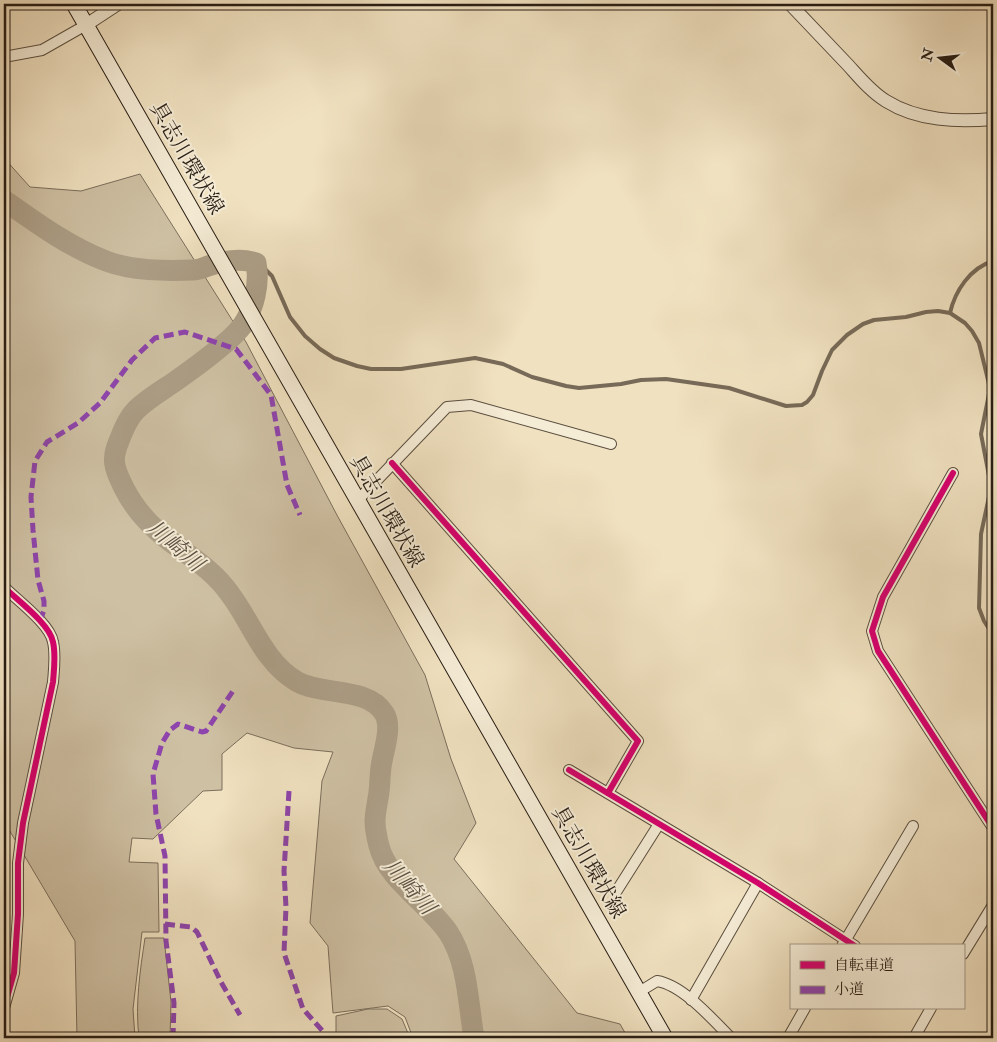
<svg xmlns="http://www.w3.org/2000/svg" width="997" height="1042" font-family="'IM FELL Double Pica','Noto Serif JP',serif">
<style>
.green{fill:#cec0a3;stroke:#7b6e5c}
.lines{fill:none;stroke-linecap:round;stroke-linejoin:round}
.stream{stroke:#776a58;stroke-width:4}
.river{stroke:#ac9e86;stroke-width:21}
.minor-casing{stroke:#5a4e3f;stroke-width:12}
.tertiary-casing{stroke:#5a4e3f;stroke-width:14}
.secondary-casing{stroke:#281d14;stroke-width:17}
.minor{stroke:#f5ecd6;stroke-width:10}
.tertiary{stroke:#f5ecd6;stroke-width:12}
.secondary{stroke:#f5ecd6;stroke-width:15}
.quiet{stroke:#8e44ad;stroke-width:5;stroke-dasharray:10 5;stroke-linecap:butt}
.cycleway-casing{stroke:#f5ecd6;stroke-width:9}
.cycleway{stroke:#d6006c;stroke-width:6}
.labels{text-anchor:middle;stroke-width:4;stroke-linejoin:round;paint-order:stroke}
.street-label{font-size:21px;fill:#281d14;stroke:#f5ecd6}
.water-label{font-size:22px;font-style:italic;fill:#5d5142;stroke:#f5ecd6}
</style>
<rect width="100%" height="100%" fill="#f0e1c0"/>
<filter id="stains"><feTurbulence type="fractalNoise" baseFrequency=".004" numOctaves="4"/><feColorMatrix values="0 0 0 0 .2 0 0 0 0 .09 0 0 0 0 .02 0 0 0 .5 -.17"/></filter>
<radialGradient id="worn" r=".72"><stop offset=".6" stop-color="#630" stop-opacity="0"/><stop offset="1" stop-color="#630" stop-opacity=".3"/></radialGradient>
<!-- green -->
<g class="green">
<path d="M4,158L30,187L81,191L140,174L246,342L338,517L425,675L451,759L476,823L454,859L577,1013L620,1024L628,1038H413L405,1017L388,1006L333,1013L328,946L310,923L322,781L333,752L294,748L247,733L222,754V790L203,791L153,839L132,838L129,862L158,863L159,932H142L133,1009L135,1038H77L75,941L8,828L4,860Z"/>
<path d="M145,938H164L171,1002L170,1038H139C135,1004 140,971 145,938Z"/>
<path d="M368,1009H387L402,1019L410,1038H336V1016Z"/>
</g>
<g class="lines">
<!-- stream -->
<g class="stream">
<path d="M256,263L261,265L272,276L290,317L305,336L320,349L334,358L357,366L371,369H401L475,358L503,364L532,377L566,386L579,388L621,384L641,380L666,379L729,388L786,406L802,405L807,402L813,395L822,371L832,350L847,335L863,324L874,320L906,317L926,312L938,311L950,313L965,323L972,331L979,343L989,384V394L981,434L990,481V492L981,534L979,608L984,621L993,635"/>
<path d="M950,313C955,291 970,268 993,261"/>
</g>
<!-- river -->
<path class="river" d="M4,200C35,222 69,247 106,261C132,271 165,271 193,270C198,270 203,268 208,266C223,261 241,258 256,263C260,284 254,309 242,326C230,342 194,368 177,380C163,390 148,398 136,410C128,418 123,430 119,441C116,448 113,456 115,465C116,473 121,481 124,488C136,512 156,532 178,547C197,561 216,574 230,594C252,623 263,661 296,681C321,696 367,686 384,713C393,727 383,751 381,767C380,775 380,783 379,792C378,801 375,812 375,821C375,830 377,838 379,846C387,879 428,903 448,932C468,962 468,1003 474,1038"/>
<!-- minor casing -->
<g class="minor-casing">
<g id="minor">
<path d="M4,57L42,50L86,25"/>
<path d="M392,463L638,741L608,793"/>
<path d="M953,473L883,597L872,631L878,651L993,828"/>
<path d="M357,501L447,407L471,405L611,444"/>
<path d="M4,587C17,600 50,624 53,642C56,655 54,669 53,682L23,823L18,863V914L14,973L4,1008"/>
<path d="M569,770L758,883L855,946"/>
<path d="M616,892L659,824"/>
<path d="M842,946L913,826"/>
<path d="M963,954L993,905"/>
<path d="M639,992L657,981C683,985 713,1020 731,1038"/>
<path d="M691,1000L758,883"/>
<path d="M788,1038L805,1008"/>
<path d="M914,1038L931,1008"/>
</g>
</g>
<!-- tertiary casing -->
<g class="tertiary-casing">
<g id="tertiary">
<path d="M790,4C809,24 828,44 848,65C859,77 871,92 886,101C918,121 957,122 993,119"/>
<path d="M86,25L118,4"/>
</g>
</g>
<!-- secondary casing -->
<g class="secondary-casing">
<path id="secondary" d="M74,4L665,1038"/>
</g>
<!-- minor -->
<use href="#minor" class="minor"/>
<!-- tertiary -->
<use href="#tertiary" class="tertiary"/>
<!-- secondary -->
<use href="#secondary" class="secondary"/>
<!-- quiet -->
<g class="quiet">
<path d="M40,621L44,610V601L38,580L33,530L31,497L35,461L47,442L78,423L100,403L132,360L155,338L185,332L236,349L271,395L287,485L300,515"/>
<path d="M289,791L284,871L286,907L284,953L303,1009L329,1038"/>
<path d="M165,924L191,927L197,932L221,982L240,1015"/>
<path d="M173,1038L174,1003L166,941L165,856L156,814L153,774L162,743L170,730L178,724L202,732L206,731L235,688"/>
</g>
<!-- cycleway casing -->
<g class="cycleway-casing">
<g id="cycleway">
<path d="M392,463L638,741L608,793"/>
<path d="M953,473L883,597L872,631L878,651L993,828"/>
<path d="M4,587C17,600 50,624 53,642C56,655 54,669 53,682L23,823L18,863V914L14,973L4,1008"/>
<path d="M569,770L758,883L855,946"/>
</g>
</g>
<!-- cycleway -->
<use href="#cycleway" class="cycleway"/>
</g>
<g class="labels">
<!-- street labels -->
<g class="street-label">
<text transform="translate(187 158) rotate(60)" y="7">具志川環状線</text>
<text transform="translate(387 511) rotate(60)" y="7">具志川環状線</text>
<text transform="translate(589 862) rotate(60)" y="7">具志川環状線</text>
</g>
<!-- water labels -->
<g class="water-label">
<text transform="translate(176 545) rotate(41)" y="8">川崎川</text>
<text transform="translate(410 886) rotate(49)" y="8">川崎川</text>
</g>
</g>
<!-- margin -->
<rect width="997" height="1042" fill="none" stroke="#f0e1c0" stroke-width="20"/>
<rect x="5" y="5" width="987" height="1032" fill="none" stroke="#281d14" stroke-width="2.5"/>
<rect x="10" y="10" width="977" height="1022" fill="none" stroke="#281d14"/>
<!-- legend -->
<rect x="790" y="944" width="175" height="65" fill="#f5ecd6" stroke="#a39988"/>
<rect x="800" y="961" width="25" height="8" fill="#d6006c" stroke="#a39988"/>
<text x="834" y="970" font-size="15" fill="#281d14">自転車道</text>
<rect x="800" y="986" width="25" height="8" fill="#8e44ad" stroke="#a39988"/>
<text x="834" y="994" font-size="15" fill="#281d14">小道</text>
<!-- north arrow -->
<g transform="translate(940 58) rotate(285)" stroke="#f5ecd6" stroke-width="4" paint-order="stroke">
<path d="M0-4L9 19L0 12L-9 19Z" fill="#281d14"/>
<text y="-8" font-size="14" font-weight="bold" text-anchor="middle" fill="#281d14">N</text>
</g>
<rect width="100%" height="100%" filter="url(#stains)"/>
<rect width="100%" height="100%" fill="url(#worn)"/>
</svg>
